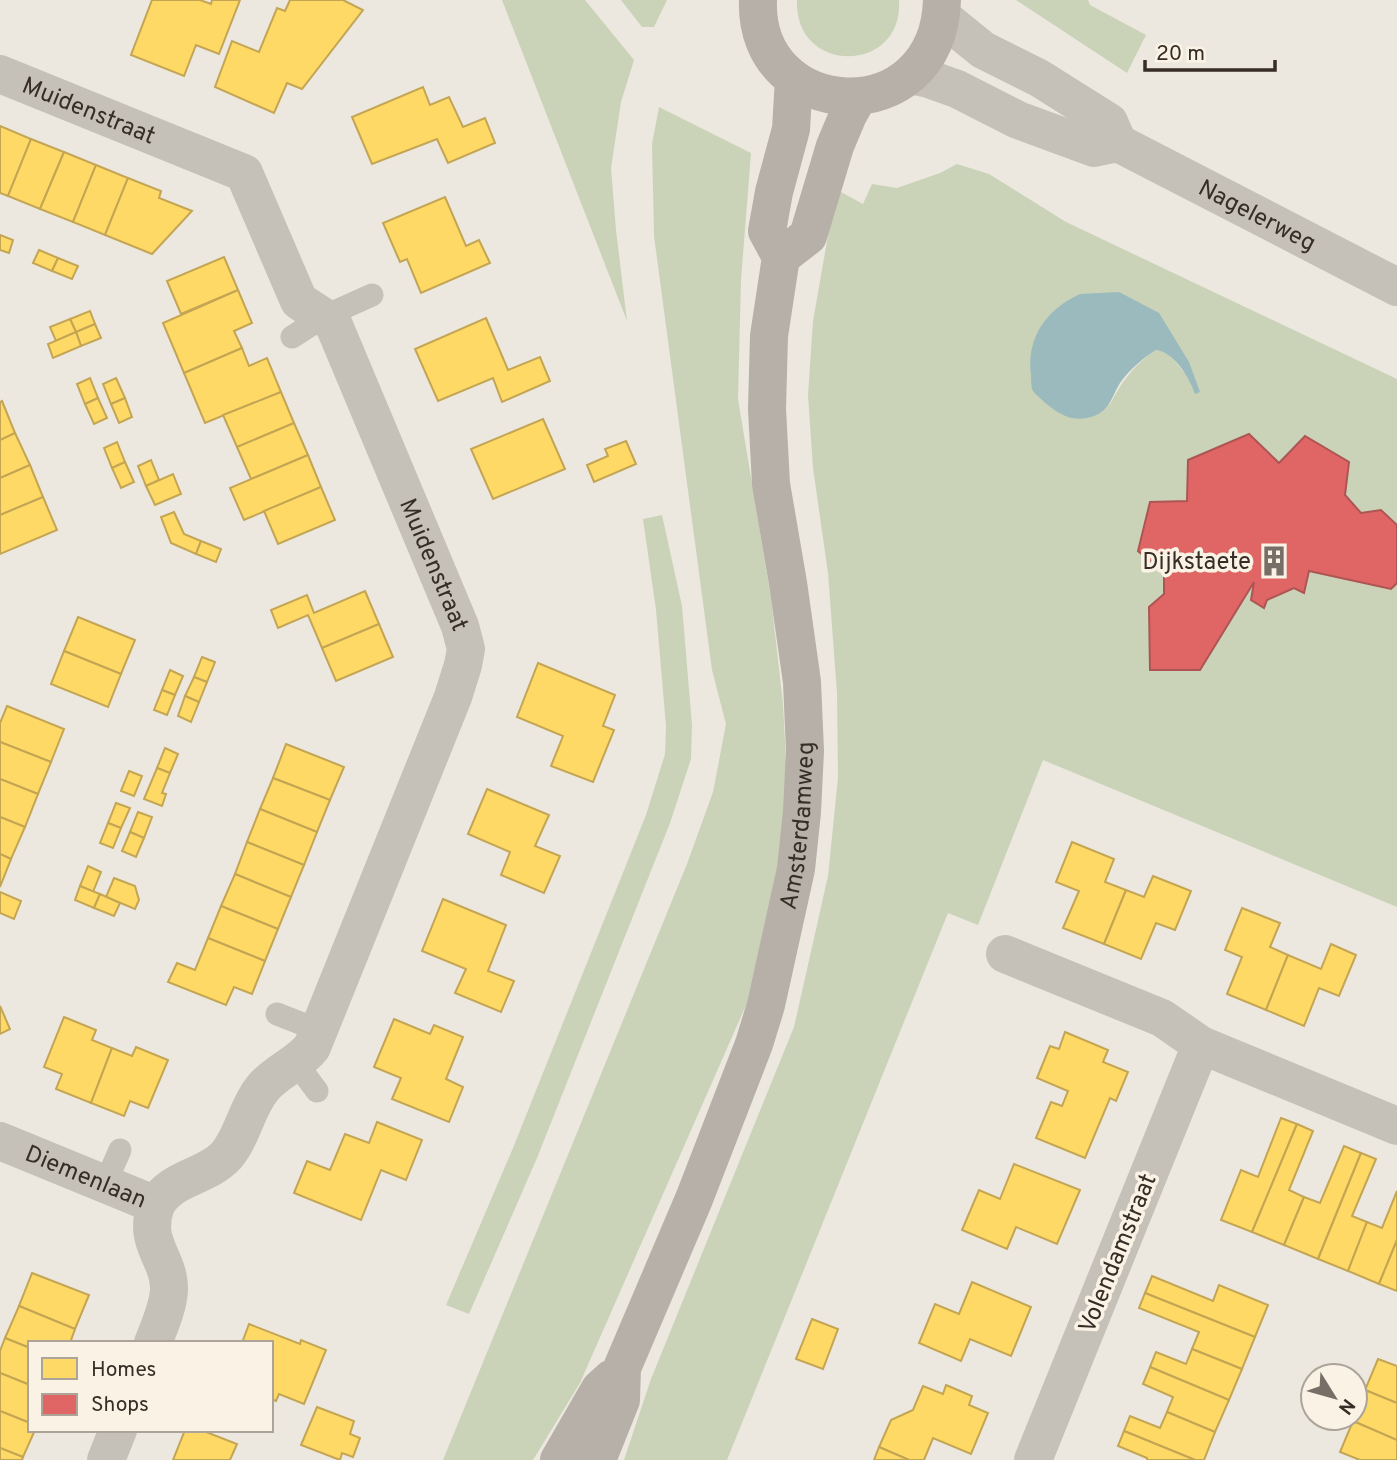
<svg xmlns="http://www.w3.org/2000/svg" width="1397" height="1460" font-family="Overpass,sans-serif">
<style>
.green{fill:#cad3b8;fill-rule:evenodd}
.water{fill:#9ababe}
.homes{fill:#ffd966;stroke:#c3a553;stroke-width:2}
.shops{fill:#e06666;stroke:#ad5553;stroke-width:2}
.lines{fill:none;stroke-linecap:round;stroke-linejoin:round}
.service{stroke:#c5c0b8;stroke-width:23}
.minor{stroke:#c5c0b8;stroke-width:38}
.tertiary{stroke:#c5c0b8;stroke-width:38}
.secondary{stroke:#b6b0a8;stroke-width:38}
.labels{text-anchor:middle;stroke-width:7;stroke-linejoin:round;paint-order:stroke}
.street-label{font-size:24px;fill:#362d26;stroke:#faf3e5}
.poi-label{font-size:24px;fill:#362d26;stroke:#faf3e5;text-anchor:end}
</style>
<rect width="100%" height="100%" fill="#ece8df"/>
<!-- green -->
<g class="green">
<path d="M502,0H585L634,60L621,102L611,168L616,230L627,321Z"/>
<path d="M621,0H667L654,27H642Z"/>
<path d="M797,0H899C904,74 794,76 797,0Z"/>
<path d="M1016,0H1088L1090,5L1146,35L1127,73Z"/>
<path d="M659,107L751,153L741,280L738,399L771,598L783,704L787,779L778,879L761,971L580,1383L533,1460H443L687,864L713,792L726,724L712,670L654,236L652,144Z"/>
<path d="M957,164L989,174L1066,222L1397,379V907L1043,760L978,925L948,913L727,1460H624L651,1379L794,1027L828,876L838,778L837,693L828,573L813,468L808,395L813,321L832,213L839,191L863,204L872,184L897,188L940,173ZM1119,292L1200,392L1195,393C1189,377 1175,353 1156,350C1134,364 1121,383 1109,406Z"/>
<path d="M662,515L682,606L692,725L691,759L670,823L537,1158L469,1314L446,1305L513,1148L646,815L665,754L666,726L656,610L643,519Z"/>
</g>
<!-- water -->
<path class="water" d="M1119,292L1159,313L1189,362L1200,392L1195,394C1189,377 1175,353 1156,350C1143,358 1129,370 1120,383C1112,396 1110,410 1094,416C1072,424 1056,413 1041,399C1038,396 1035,394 1033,391C1031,387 1031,379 1031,375C1026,337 1047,309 1080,294Z"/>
<!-- homes -->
<g class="homes">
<path d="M152,0H200L211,4L212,0H240L219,54L196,45L184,76L131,55Z"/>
<path d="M290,0H343L363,10L302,89L287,83L274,113L215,87L232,41L259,52L277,8L285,11Z"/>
<path d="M423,87L430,105L449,97L463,127L485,118L495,143L448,163L437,139L372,164L352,117Z"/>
<path d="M0,126L31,139L8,196L0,193Z"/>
<path d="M31,139L64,152L40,209L8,196Z"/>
<path d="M64,152L96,165L73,222L40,209Z"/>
<path d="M96,165L128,178L105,235L73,222Z"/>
<path d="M128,178L161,191L159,198L192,211L152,254L105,235Z"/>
<path d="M445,197L466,246L479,240L490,263L421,293L407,259L400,262L383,223Z"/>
<path d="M0,235L13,240L9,253L0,250Z"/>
<path d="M39,250L58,258L52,271L33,263Z"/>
<path d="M224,257L238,290L181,314L167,281Z"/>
<path d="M58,258L78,266L72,279L52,271Z"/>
<path d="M238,290L252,323L234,331L242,348L184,373L163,323Z"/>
<path d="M90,311L95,324L76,332L70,319Z"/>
<path d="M486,318L508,370L540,357L550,381L502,402L493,378L438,401L415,349Z"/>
<path d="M70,319L76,332L56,341L50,327Z"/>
<path d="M95,324L101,338L81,346L76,332Z"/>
<path d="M76,332L81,346L53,358L48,344Z"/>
<path d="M242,348L249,366L267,358L281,392L205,423L184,373Z"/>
<path d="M90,378L98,398L85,404L77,384Z"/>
<path d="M116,378L125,398L111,404L103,384Z"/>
<path d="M281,392L294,423L237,447L223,415Z"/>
<path d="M98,398L107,418L94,424L85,404Z"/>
<path d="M125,398L132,417L119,423L111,404Z"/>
<path d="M2,401L15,433L0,440V402Z"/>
<path d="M543,419L565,469L493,499L471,449Z"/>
<path d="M294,423L308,455L251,479L237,447Z"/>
<path d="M15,433L30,465L0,478V440Z"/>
<path d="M626,441L636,464L594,482L587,465L608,456L605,449Z"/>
<path d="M117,442L125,462L112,468L104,448Z"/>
<path d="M308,455L321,487L244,520L230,488Z"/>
<path d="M151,460L159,480L146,486L138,466Z"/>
<path d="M125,462L134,482L121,488L112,468Z"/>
<path d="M30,465L43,497L0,515V478Z"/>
<path d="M173,474L181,494L155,505L146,486Z"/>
<path d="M321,487L335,520L278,544L264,511Z"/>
<path d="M43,497L57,530L0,554V515Z"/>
<path d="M174,512L184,534L201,541L196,554L171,543L161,517Z"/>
<path d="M201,541L221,549L216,562L196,554Z"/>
<path d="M365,591L379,624L322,648L308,615L278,628L271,610L307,595L314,613Z"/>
<path d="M78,617L135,640L121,674L64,651Z"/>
<path d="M379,624L393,657L336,681L322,648Z"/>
<path d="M64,651L121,674L108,707L51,684Z"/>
<path d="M202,657L215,662L207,682L194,677Z"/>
<path d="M538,663L615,695L603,726L614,730L593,782L551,766L563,736L517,717Z"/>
<path d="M170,670L183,676L175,695L162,690Z"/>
<path d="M194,677L207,682L199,702L185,696Z"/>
<path d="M162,690L175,695L167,715L154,710Z"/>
<path d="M185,696L199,702L191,722L178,716Z"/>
<path d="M7,706L64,729L51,762L0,742V723Z"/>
<path d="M0,742L51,762L38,794L0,779Z"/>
<path d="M286,744L344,767L330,800L273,778Z"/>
<path d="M165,748L178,754L170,773L157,768Z"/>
<path d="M157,768L170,773L162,793L166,794L162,806L144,799Z"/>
<path d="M129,771L142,776L134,796L121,791Z"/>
<path d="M273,778L330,800L317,832L260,809Z"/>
<path d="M0,779L38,794L25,827L0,817Z"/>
<path d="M487,789L549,815L535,846L560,856L544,893L501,875L510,852L468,834Z"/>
<path d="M116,803L130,808L121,828L108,823Z"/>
<path d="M260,809L317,832L304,865L247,842Z"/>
<path d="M138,812L152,817L144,838L130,832Z"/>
<path d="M0,817L25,827L11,859L0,854Z"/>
<path d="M108,823L121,828L113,848L100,843Z"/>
<path d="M130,832L144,838L136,857L122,851Z"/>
<path d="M247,842L304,865L291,897L235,874Z"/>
<path d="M1072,842L1114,859L1105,882L1126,890L1104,944L1063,928L1079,891L1056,882Z"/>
<path d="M0,854L11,859L0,887Z"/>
<path d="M88,866L101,872L93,892L80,886Z"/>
<path d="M235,874L291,897L278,929L221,906Z"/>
<path d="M1153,876L1191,891L1175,930L1156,923L1141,959L1104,944L1126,890L1144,897Z"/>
<path d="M114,878L135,886L139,900L135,909L106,897Z"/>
<path d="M80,886L100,894L94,908L75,900Z"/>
<path d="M0,892L21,901L14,919L0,913Z"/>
<path d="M100,894L120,903L114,916L94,908Z"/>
<path d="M443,899L506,925L488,971L514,981L501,1012L455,993L466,969L422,951Z"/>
<path d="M221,906L278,929L265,961L208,938Z"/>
<path d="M1242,908L1280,923L1270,947L1288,955L1266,1010L1227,994L1242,957L1225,950Z"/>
<path d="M208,938L265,961L252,994L234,987L226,1005L168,982L177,963L195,970Z"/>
<path d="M1331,944L1356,955L1339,996L1319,988L1304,1026L1266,1010L1288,955L1321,969Z"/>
<path d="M0,1006L10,1029L0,1034Z"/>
<path d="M64,1017L96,1030L92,1040L112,1048L91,1103L56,1089L62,1074L44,1067Z"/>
<path d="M394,1019L430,1034L434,1025L463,1037L446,1079L463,1087L449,1122L392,1099L401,1078L374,1067Z"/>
<path d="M1065,1032L1108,1050L1103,1062L1128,1072L1116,1101L1110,1098L1085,1158L1036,1138L1051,1102L1062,1106L1068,1091L1037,1078L1050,1046L1059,1049Z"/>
<path d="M136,1047L168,1060L148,1108L130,1101L124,1116L91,1103L112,1048L132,1056Z"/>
<path d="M1281,1118L1297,1124L1252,1232L1221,1220L1241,1170L1258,1177Z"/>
<path d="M377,1122L422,1140L406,1180L381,1170L361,1220L294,1193L307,1161L330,1170L345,1134L369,1143Z"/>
<path d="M1297,1124L1313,1131L1289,1190L1304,1197L1284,1245L1252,1232Z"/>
<path d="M1344,1146L1361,1153L1318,1259L1284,1245L1304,1197L1320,1203Z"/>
<path d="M1361,1153L1376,1159L1352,1216L1367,1222L1348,1271L1318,1259Z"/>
<path d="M1014,1164L1080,1190L1057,1244L1016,1227L1007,1249L962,1230L979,1190L1000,1199Z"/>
<path d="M1397,1191V1240L1379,1284L1348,1271L1367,1222L1382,1228Z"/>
<path d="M1397,1240V1291L1379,1284Z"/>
<path d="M32,1273L89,1295L75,1329L19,1306Z"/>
<path d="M1152,1276L1213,1301L1219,1285L1268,1305L1255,1337L1145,1293Z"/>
<path d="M972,1282L1031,1307L1011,1356L970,1339L961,1361L919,1343L935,1304L959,1314Z"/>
<path d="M1145,1293L1255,1337L1242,1369L1192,1349L1199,1332L1139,1308Z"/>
<path d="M19,1306L75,1329L70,1343H30V1348L5,1338Z"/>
<path d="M812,1319L838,1329L823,1369L796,1359Z"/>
<path d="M249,1324L300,1344L301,1340L326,1350L304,1404L279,1394L276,1401L271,1399V1343H242Z"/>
<path d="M5,1338L30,1348V1385L0,1373V1351Z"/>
<path d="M1192,1349L1242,1369L1229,1400L1150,1367L1156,1352L1186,1364Z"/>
<path d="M1378,1359L1397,1366V1403L1365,1390Z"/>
<path d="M1150,1367L1229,1400L1215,1432L1167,1412L1173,1397L1143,1384Z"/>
<path d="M0,1373L30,1385V1423L0,1411Z"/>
<path d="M946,1385L972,1396L969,1405L988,1413L971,1454L933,1438L924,1460H909L879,1447L891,1420L913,1410L923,1386L943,1394Z"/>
<path d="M1365,1390L1397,1403V1440L1353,1421Z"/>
<path d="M317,1407L354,1421L350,1434L360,1438L353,1457L342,1453L340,1460L301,1445Z"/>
<path d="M0,1411L30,1423V1430H35L23,1457L0,1448Z"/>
<path d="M1167,1412L1215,1432L1204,1460H1195L1124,1431L1130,1416L1160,1428Z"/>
<path d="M1353,1421L1397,1440V1460H1360L1340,1452Z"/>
<path d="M185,1430H201L237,1444L230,1460H173Z"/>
<path d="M1124,1431L1195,1460H1147V1458L1118,1446Z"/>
<path d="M879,1447L909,1460H874Z"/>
<path d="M0,1448L23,1457L22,1460H0Z"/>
</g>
<!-- shops -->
<path class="shops" d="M1249,434L1279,463L1305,436L1349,462L1345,495L1361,513L1381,510L1397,525V583L1391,589L1309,571L1304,593L1294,588L1267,600L1264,608L1251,600L1254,582L1200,670H1150L1149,607L1164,594V572L1138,551L1150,502L1187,501L1188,460Z"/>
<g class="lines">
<!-- service -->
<g class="service">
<path d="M292,337L323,317L372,295"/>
<path d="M277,1014L318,1030"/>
<path d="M296,1063L317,1091"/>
<path d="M105,1184L120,1150"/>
</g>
<!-- minor -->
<g class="minor">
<path id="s1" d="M0,74L244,173L299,301L333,323L460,626L466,649L463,665L453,697L312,1047C298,1065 276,1071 262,1089C246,1109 243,1136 226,1156C205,1178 171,1177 156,1205"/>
<path d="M1005,954L1162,1018L1201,1045L1033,1460"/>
<path d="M1201,1045L1397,1126"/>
<path id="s2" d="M0,1141L156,1205C142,1244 170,1258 169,1290C168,1308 159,1327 153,1343"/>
<path d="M106,1460L118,1430"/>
</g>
<!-- tertiary -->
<g class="tertiary">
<path d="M941,16L983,50L1039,78L1109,122L1118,143"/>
<path id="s3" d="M910,75L929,79L957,89L1018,120L1094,148L1118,143L1397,287"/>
</g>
<!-- secondary -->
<g class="secondary">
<path d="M758,0C753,123 938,134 942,0"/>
<path d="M781,257L808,236L835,146L848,115L858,97"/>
<path d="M559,1460L600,1389L611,1379"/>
<path id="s4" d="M597,1460L621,1400L622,1368L694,1199L754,1044L766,1005L796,869L802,812L805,751L802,682L788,583L771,484L767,409L769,336L781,257L767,231L774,192L791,129L794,79"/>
</g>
</g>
<!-- icons -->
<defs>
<g id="building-bare" transform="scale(2.415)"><path d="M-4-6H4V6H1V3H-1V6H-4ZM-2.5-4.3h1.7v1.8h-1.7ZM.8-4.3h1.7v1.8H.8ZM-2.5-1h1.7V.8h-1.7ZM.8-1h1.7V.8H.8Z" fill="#766e67" stroke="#faf3e5" stroke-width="2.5" paint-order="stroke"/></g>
</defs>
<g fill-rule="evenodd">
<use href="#building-bare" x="1274" y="561"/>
</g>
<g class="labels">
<!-- street labels -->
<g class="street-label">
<text dy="8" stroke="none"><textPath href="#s1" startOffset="96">Muidenstraat</textPath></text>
<text dy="8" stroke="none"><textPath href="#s3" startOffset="380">Nagelerweg</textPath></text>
<text dy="8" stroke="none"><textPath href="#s1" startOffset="705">Muidenstraat</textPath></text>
<text dy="8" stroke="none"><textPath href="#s4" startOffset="670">Amsterdamweg</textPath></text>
<text dy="8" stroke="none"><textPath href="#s2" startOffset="93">Diemenlaan</textPath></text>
<text transform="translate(1117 1253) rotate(-68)" y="8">Volendamstraat</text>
</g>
<!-- poi labels -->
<g class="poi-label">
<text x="1251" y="569">Dijkstaete</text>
</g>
</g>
<!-- legend -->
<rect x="28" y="1341" width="245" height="91" fill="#faf3e5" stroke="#aca499" stroke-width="2"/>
<rect x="42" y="1358" width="35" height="21" fill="#ffd966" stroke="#aca499" stroke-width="2"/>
<text x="91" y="1376" font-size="21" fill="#362d26">Homes</text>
<rect x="42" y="1394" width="35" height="21" fill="#e06666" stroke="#aca499" stroke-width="2"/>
<text x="91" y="1411" font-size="21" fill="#362d26">Shops</text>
<!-- north arrow -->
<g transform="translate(1334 1397) rotate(127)"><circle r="33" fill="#faf3e5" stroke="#aca499" stroke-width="2"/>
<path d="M0-5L12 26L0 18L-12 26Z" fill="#766e67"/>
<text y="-10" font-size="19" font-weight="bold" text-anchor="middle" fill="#362d26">N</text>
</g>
<!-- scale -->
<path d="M1145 60v10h130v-10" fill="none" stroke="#362d26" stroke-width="3.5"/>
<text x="1156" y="60" font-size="21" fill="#362d26" stroke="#faf3e5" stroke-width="5" paint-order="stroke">20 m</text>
</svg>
